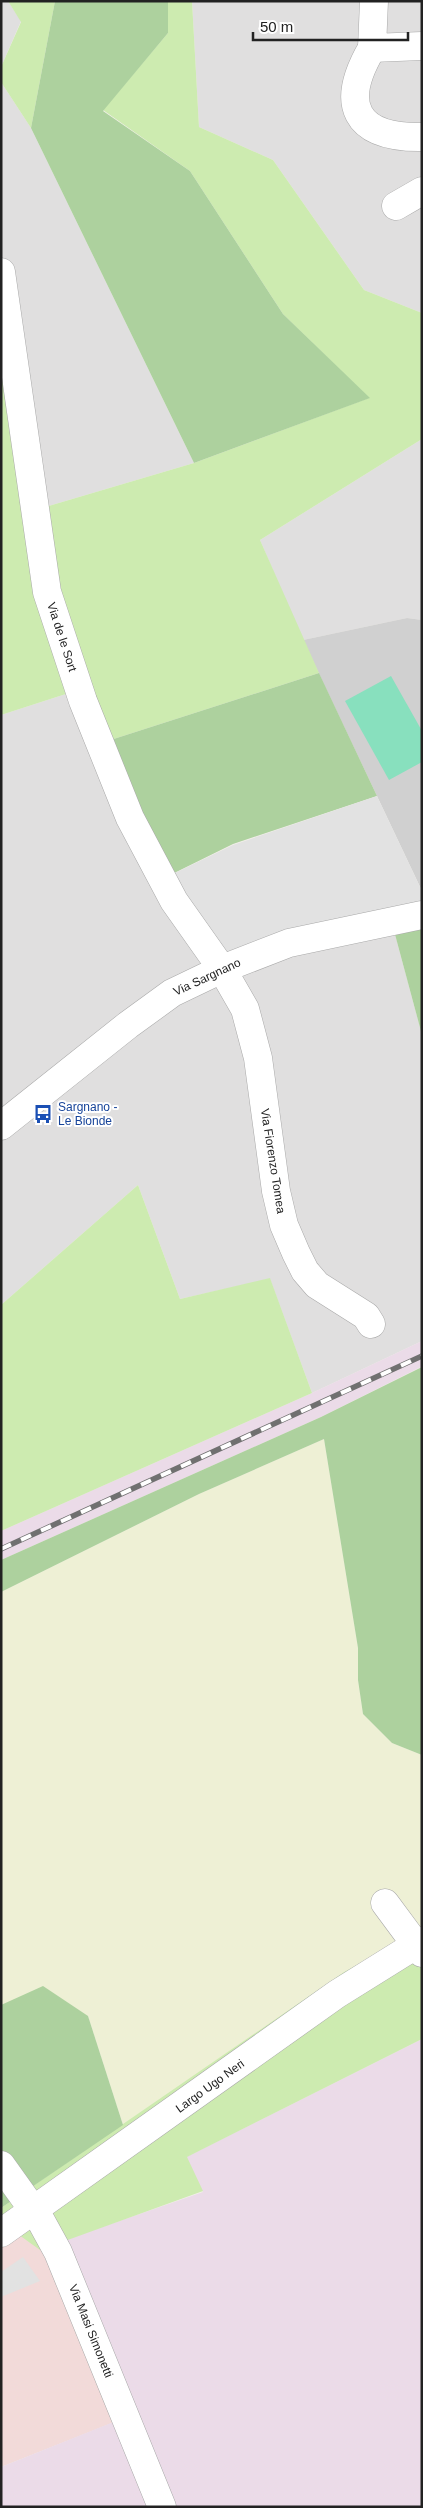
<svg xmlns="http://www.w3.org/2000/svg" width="423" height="2508" font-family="Arial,sans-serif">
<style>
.residential{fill:#e0dfdf}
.commercial{fill:#f2dad9}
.industrial{fill:#ebdbe8}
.religious{fill:#d0d0d0}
.farmland{fill:#eef0d5}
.grass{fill:#cdebb0}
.forest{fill:#add19e}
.pitch{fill:#88e0be}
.parking{fill:#e2e2e2}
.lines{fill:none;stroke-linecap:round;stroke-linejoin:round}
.minor-casing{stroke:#a9a9a9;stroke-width:29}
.minor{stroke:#fff;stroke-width:28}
.rail-casing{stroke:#707070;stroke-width:5.5}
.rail{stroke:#fff;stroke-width:4;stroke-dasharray:11;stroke-linecap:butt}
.labels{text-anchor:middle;stroke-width:4;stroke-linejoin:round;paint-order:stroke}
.street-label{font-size:12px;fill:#222;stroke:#fff}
.transit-label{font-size:12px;fill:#164399;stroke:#fff;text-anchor:start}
</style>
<rect width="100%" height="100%" fill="#f2efe9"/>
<!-- residential -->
<g class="residential">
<path d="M1,1H8L21,21L1,67Z"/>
<path d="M192,1H422V313L364,290L273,160L199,127Z"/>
<path d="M1,82L31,128L194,463L25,513L1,326Z"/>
<path d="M422,439V620L407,618L303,640L260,540Z"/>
<path d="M72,692L156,882L389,912L422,1035V1341L312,1393L270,1279L180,1299L138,1185L1,1305V715Z"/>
</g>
<!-- commercial -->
<path class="commercial" d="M1,2222L56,2243L127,2417L1,2467Z"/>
<!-- industrial -->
<g class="industrial">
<path d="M422,1341L421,1367L321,1417L1,1560V1531L312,1393Z"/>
<path d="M422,2039V2507H1V2467L126,2417L56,2243L203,2192L186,2157Z"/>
</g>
<!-- religious -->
<path class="religious" d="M407,618L422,620V891L303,640Z"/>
<!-- farmland -->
<path class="farmland" d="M324,1439L358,1648V1680L363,1714L392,1743L422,1755V1930L344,1972L123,2125L88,2016L11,2002L1,2005V1592L199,1494Z"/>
<!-- grass -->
<g class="grass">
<path d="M8,1H55L31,128L1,82V67L21,22Z"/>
<path d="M168,1H192L199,127L273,160L364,290L422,313V439L260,540L319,673L95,745L72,692L1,715V326L25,513L194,463L369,398L283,314L190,171L103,110L168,33Z"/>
<path d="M138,1185L180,1299L270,1278L312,1393L1,1531V1305Z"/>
<path d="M415,1933L422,1944V2039L187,2157L203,2191L40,2250L1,2222V2208L344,1972Z"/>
</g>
<!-- forest -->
<g class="forest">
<path d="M55,1H168V33L103,111L190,171L283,314L370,398L194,463L31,128Z"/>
<path d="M319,673L377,796L233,844L156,882L95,745Z"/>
<path d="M422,906V1035L389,912Z"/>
<path d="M422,1367V1755L392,1743L363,1714L358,1680V1648L324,1439L199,1494L1,1592V1560L321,1417Z"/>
<path d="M43,1986L88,2016L123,2125L1,2208V2005Z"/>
</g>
<!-- pitch -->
<path class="pitch" d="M391,676L422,731V762L389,780L345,701Z"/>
<!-- parking -->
<g class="parking">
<path d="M377,796L422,891V906L211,965L156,882L233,845Z"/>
<path d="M23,2257L40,2281L1,2297V2272Z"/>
</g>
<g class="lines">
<!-- minor casing -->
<g class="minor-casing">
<g id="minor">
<path d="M374,1L372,48L422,46"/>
<path d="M372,48C339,104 354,138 422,137"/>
<path d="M396,206L422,191"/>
<path d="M1,272L47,592L83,701L130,818L174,901L222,969L245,1009L258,1058L276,1191L284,1225L296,1253L305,1271L317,1285L366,1316L371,1324"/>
<path d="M1,1126L128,1025L172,993L222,969L289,943L422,915"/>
<path d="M385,1903L422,1953"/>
<path d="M1,2165L41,2221L58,2252L162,2507"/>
<path d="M1,2233L337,1994L422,1941"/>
</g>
</g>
<!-- minor -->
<use href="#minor" class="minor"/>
<!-- rail casing -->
<g class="rail-casing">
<path id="rail" d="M1,1549L422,1356"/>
</g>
<!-- rail -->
<use href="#rail" class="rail"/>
</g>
<!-- icons -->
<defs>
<g id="bus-bare" transform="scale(1.5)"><path d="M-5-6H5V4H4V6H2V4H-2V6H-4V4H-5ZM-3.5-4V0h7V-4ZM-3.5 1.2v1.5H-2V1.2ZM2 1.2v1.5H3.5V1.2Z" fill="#1a4fb4" stroke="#fff" stroke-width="2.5" paint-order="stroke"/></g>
</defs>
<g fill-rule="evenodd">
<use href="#bus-bare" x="43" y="1114"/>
</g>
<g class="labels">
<!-- street labels -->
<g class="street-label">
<text transform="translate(62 637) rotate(72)" y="4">Via de le Sort</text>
<text transform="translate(207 977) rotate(-25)" y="4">Via Sargnano</text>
<text transform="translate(273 1161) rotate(81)" y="4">Via Fiorenzo Tomea</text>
<text transform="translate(210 2086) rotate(-36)" y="4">Largo Ugo Neri</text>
<text transform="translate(91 2331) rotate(68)" y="4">Via Masi Simonetti</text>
</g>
<!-- transit labels -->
<g class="transit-label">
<text x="58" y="1111">Sargnano -<tspan x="58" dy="14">Le Bionde</tspan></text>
</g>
</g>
<!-- border -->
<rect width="423" height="2508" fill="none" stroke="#222222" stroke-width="5"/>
<!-- scale -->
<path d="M253 32v8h155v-8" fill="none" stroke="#222222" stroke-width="2.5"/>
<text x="260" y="32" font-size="15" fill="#222222" stroke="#ffffff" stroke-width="4" paint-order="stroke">50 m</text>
</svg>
